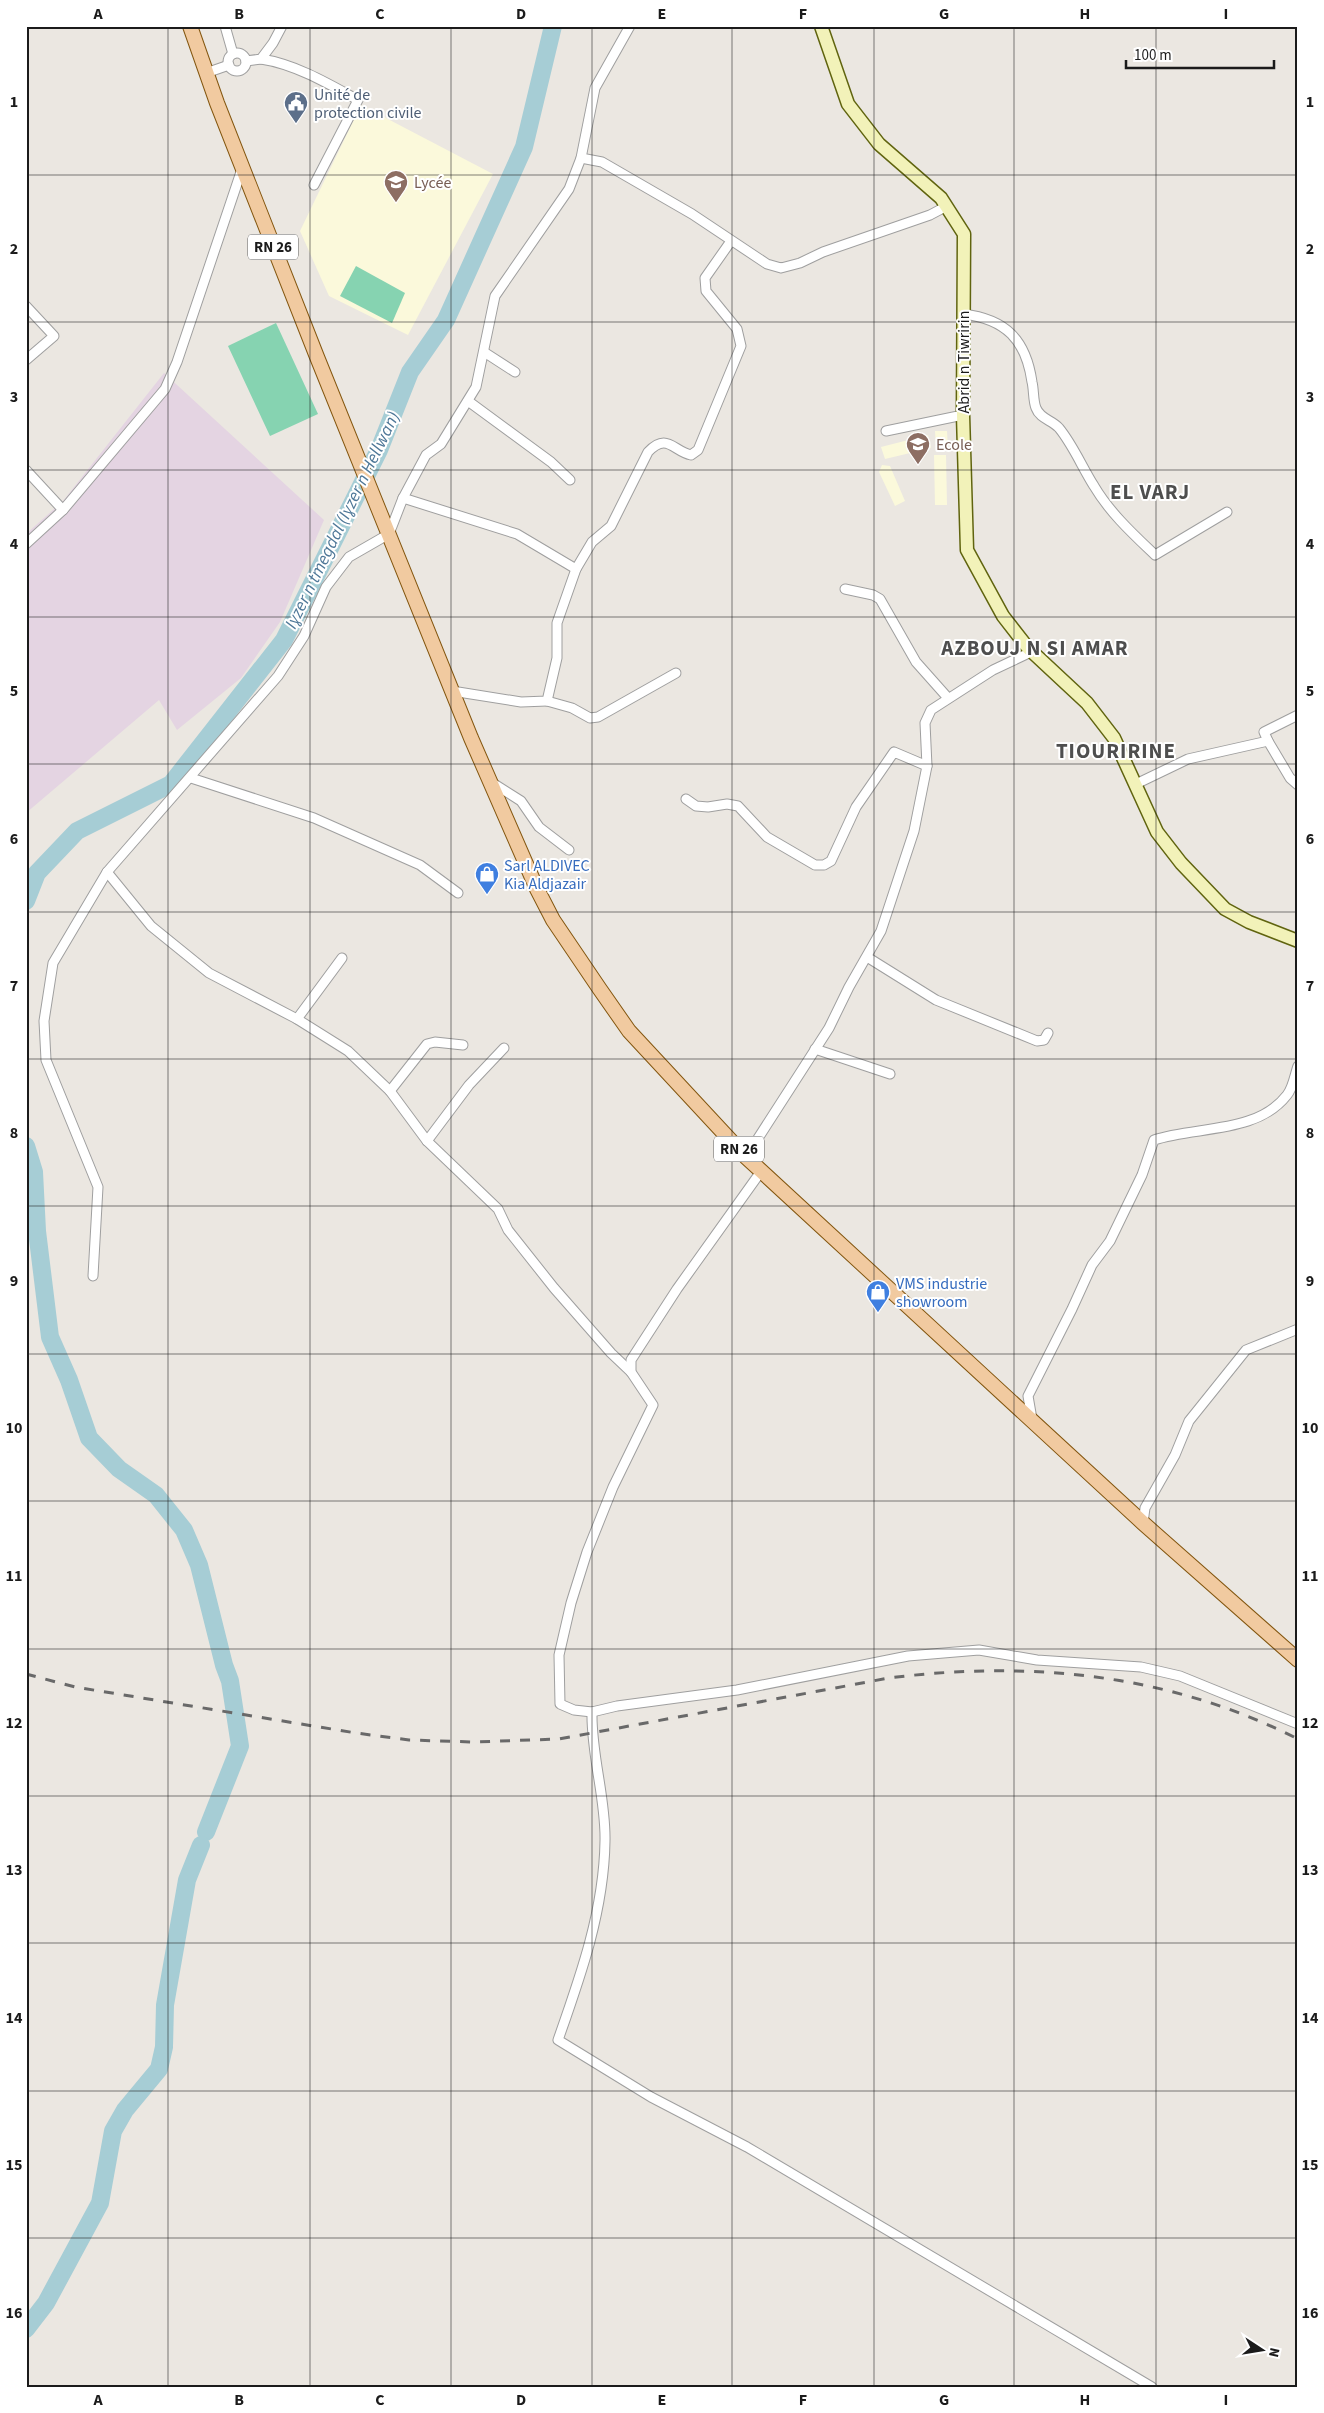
<svg xmlns="http://www.w3.org/2000/svg" width="1324" height="2413" font-family="'Source Sans 3',sans-serif">
<style>
.industrial{fill:#e4d4e2}
.education{fill:#fbf9db}
.pitch{fill:#86d3b1}
.lines{fill:none;stroke-linecap:round;stroke-linejoin:round}
.river{stroke:#a6cdd5;stroke-width:18}
.street-casing{stroke:#9f9f9f;stroke-width:11}
.secondary-casing{stroke:#60640f;stroke-width:15}
.primary-casing{stroke:#83560f;stroke-width:16}
.street{stroke:#fff;stroke-width:9}
.secondary{stroke:#f2f2b9;stroke-width:12}
.primary{stroke:#f1caa0;stroke-width:14}
.rail{stroke:#696969;stroke-width:3;stroke-dasharray:10 10;stroke-linecap:butt}
.grid{fill:none;stroke:#1b1b1b;stroke-width:1;stroke-opacity:0.55}
.labels{text-anchor:middle;stroke-width:4;stroke-linejoin:round;paint-order:stroke}
.shield{fill:#fff;stroke:#5f5f5f;stroke-width:1}
.shield-label{font-size:15px;font-weight:bold;fill:#1b1b1b}
.service-label{font-size:16px;fill:#4e5e75;stroke:#fff;text-anchor:start}
.education-label{font-size:16px;fill:#785e54;stroke:#fff;text-anchor:start}
.street-label{font-size:16px;fill:#1b1b1b;stroke:#fff}
.shop-label{font-size:16px;fill:#366cbe;stroke:#fff;text-anchor:start}
.water-label{font-size:18px;font-style:italic;fill:#4f7898;stroke:#fff}
.district-label{font-size:21px;font-weight:bold;letter-spacing:1px;fill:#4e4e4e;stroke:#fff}
.neatline{fill:none;stroke:#1b1b1b;stroke-width:2}
.grid-label{font-size:16px;text-anchor:middle;font-weight:bold;fill:#1b1b1b}
</style>
<rect width="100%" height="100%" fill="#ebe7e1"/>
<!-- industrial -->
<path class="industrial" d="M164,373L324,520L280,622L241,678L177,730L159,700L26,813V534L63,501Z"/>
<!-- education -->
<g class="education">
<path d="M361,105L493,174L408,335L329,296L300,231Z"/>
<path d="M935,431H947L948,449H936Z"/>
<path d="M928,435L931,448L885,459L881,447Z"/>
<path d="M934,455H946L947,505H935Z"/>
<path d="M882,465L890,466L905,501L895,506L879,472Z"/>
</g>
<!-- pitch -->
<g class="pitch">
<path d="M356,266L405,293L392,323L340,296Z"/>
<path d="M276,323L318,414L270,436L228,346Z"/>
</g>
<g class="lines">
<!-- river -->
<g class="river">
<path d="M26,901L37,873L77,831L171,784L284,640L379,450L410,372L446,320L524,147L553,26"/>
<path d="M26,1146L34,1172L37,1231L50,1337L69,1380L89,1438L119,1469L156,1495L184,1530L199,1565L224,1665L230,1681L240,1746L206,1832"/>
<path d="M26,2329L46,2303L100,2203L113,2131L125,2110L159,2069L164,2047L165,2005L187,1880L201,1845"/>
</g>
<!-- street casing -->
<g class="street-casing">
<g id="street">
<path d="M225,26L233,54"/>
<circle cx="237" cy="62" r="9"/>
<path d="M261,59C295,64 329,84 358,100L314,185"/>
<path d="M246,61L261,59L273,43L282,26"/>
<path d="M206,73L229,65"/>
<path d="M581,158L602,162L692,214L767,264L781,268L800,263L823,252L930,215L947,206"/>
<path d="M26,306L54,336L26,360"/>
<path d="M963,314C1006,319 1026,340 1032,382C1034,390 1033,401 1036,408C1040,419 1052,420 1059,428C1073,445 1082,467 1094,486C1110,513 1133,534 1155,555L1227,512"/>
<path d="M484,352L515,372"/>
<path d="M468,401L551,462L570,480"/>
<path d="M886,431L963,415"/>
<path d="M26,470L63,510"/>
<path d="M403,498L517,534L576,569"/>
<path d="M26,544L63,510L165,389L177,362L242,169"/>
<path d="M845,589L873,595L880,599L916,662L948,698"/>
<path d="M452,691L521,702L547,701L557,658V623L576,569L592,542L611,526L648,452C667,432 673,451 691,455L698,450L741,346L737,329L706,291L705,278L731,241"/>
<path d="M547,701L572,708L590,718L598,717L676,673"/>
<path d="M1268,741L1264,732L1298,715"/>
<path d="M191,778L314,818L420,865L458,893"/>
<path d="M491,782L521,801L539,827L569,850"/>
<path d="M1136,784L1188,759L1268,741L1290,778L1298,785"/>
<path d="M686,799L696,806L708,807L727,804L738,806L767,837L815,865H824L831,861L856,807L894,752L927,766"/>
<path d="M107,872L151,926L209,973L297,1019L348,1051L390,1091L427,1141L498,1209L508,1230L554,1288L611,1353L631,1372"/>
<path d="M867,957L936,1000L1037,1041L1044,1040L1048,1033"/>
<path d="M297,1019L342,958"/>
<path d="M815,1049L890,1074"/>
<path d="M390,1091L427,1044L435,1042L463,1045"/>
<path d="M427,1141L469,1085L504,1048"/>
<path d="M746,1157L829,1028L849,987L881,931L914,831L927,766L925,723L931,710L993,670L1031,652"/>
<path d="M762,1170L677,1289L631,1360V1372L653,1405L613,1487L587,1552L571,1603L559,1655L560,1704L574,1710L592,1712L617,1706L737,1690L908,1656L979,1650L1037,1660L1141,1667L1180,1676L1298,1724"/>
<path d="M93,1276L98,1187L46,1060L44,1021L53,963L107,872L278,676L304,636L326,587L349,557L389,534L403,498L426,455L441,444L476,387L495,296L569,189L581,158L595,88L630,26"/>
<path d="M1032,1419L1028,1396L1072,1309L1092,1265L1110,1241L1142,1175L1154,1140C1196,1126 1257,1134 1287,1095C1293,1088 1295,1074 1298,1066"/>
<path d="M1143,1523L1145,1508L1175,1455L1189,1421L1246,1350L1298,1329"/>
<path d="M592,1712C591,1755 606,1798 605,1841C604,1910 581,1975 558,2040L651,2097L747,2147L1152,2387"/>
</g>
</g>
<!-- secondary casing -->
<g class="secondary-casing">
<path id="secondary" d="M821,26L848,104L879,144L941,198L964,234L963,415L967,550L1003,616L1028,648L1087,703L1114,738L1157,832L1181,863L1225,909L1249,922L1298,941"/>
</g>
<!-- primary casing -->
<g class="primary-casing">
<path id="primary" d="M190,26L217,103L317,357L471,738L537,889L553,920L599,988L629,1031L746,1157L1143,1523L1298,1660"/>
</g>
<!-- street -->
<use href="#street" class="street"/>
<!-- secondary -->
<use href="#secondary" class="secondary"/>
<!-- primary -->
<use href="#primary" class="primary"/>
<!-- rail -->
<path class="rail" d="M26,1674L75,1687L356,1733L409,1740L473,1742L559,1739L889,1678C1030,1660 1170,1674 1298,1739"/>
</g>
<!-- grid -->
<path class="grid" d="M168,26V2387M310,26V2387M451,26V2387M592,26V2387M732,26V2387M874,26V2387M1014,26V2387M1156,26V2387M26,175H1298M26,322H1298M26,470H1298M26,617H1298M26,764H1298M26,912H1298M26,1059H1298M26,1206H1298M26,1354H1298M26,1501H1298M26,1649H1298M26,1796H1298M26,1943H1298M26,2091H1298M26,2238H1298"/>
<!-- icons -->
<defs>
<g id="civic-pin" transform="scale(1.25)"><path d="M0 17L-7.5 6A9.5 9.5 0 1 1 7.5 6Z" fill="#5c6f8a" stroke="#fff"/><path d="M-.6-6.5H3V-4.5H.6V-3L4-1V1h2V6H-6V1h2V-1L-.6-3ZM-1.2 2.5V6h2.4V2.5Z" fill="#fff"/></g>
<g id="school-pin" transform="scale(1.25)"><path d="M0 17L-7.5 6A9.5 9.5 0 1 1 7.5 6Z" fill="#8d6e63" stroke="#fff"/><path d="M0-5L7-2L0 1L-7-2ZM-4 1L0 2.5L4 1V4Q0 6-4 4Z" fill="#fff"/></g>
<g id="shop-pin" transform="scale(1.25)"><path d="M0 17L-7.5 6A9.5 9.5 0 1 1 7.5 6Z" fill="#3f7fe0" stroke="#fff"/><path d="M-5-2.5h2.3a2.7 3.5 0 0 1 5.4 0H5L5.5 6h-11ZM-1.5-2.5h3a1.5 2.3 0 0 0-3 0Z" fill="#fff"/></g>
</defs>
<g fill-rule="evenodd">
<use href="#civic-pin" x="296" y="103"/>
<use href="#school-pin" x="396" y="182"/>
<use href="#school-pin" x="918" y="444"/>
<use href="#shop-pin" x="487" y="874"/>
<use href="#shop-pin" x="878" y="1292"/>
</g>
<g class="labels">
<!-- shield labels -->
<g class="shield">
<rect x="248" y="234.5" width="50" height="25" rx="4"/>
<rect x="714" y="1136.5" width="50" height="25" rx="4"/>
</g>
<g class="shield-label">
<text x="273" y="252">RN 26</text>
<text x="739" y="1154">RN 26</text>
</g>
<!-- service labels -->
<g class="service-label">
<text x="314" y="100">Unité de<tspan x="314" dy="18">protection civile</tspan></text>
</g>
<!-- education labels -->
<g class="education-label">
<text x="414" y="188">Lycée</text>
<text x="936" y="450">Ecole</text>
</g>
<!-- street labels -->
<g class="street-label">
<text transform="translate(963 362) rotate(-90)" y="6">Abrid n Tiwririn</text>
</g>
<!-- shop labels -->
<g class="shop-label">
<text x="504" y="871">Sarl ALDIVEC<tspan x="504" dy="18">Kia Aldjazair</tspan></text>
<text x="896" y="1289">VMS industrie<tspan x="896" dy="18">showroom</tspan></text>
</g>
<!-- water labels -->
<g class="water-label">
<text transform="translate(342 520) rotate(-64)" y="6">Iɣzer n tmegdal (Iɣzer n Hellwan)</text>
</g>
<!-- district labels -->
<g class="district-label">
<text x="1150" y="499">EL VARJ</text>
<text x="1035" y="655">AZBOUJ N SI AMAR</text>
<text x="1116" y="758">TIOURIRINE</text>
</g>
</g>
<!-- border -->
<rect width="1324" height="2413" fill="none" stroke="#ffffff" stroke-width="55"/>
<!-- north arrow -->
<g transform="translate(1262 2350) rotate(102)" stroke="#ffffff" stroke-width="4" paint-order="stroke">
<path d="M0-4L9 19L0 12L-9 19Z" fill="#1b1b1b"/>
<text y="-8" font-size="14" font-weight="bold" text-anchor="middle" fill="#1b1b1b">N</text>
</g>
<!-- scale -->
<path d="M1126 60v8h148v-8" fill="none" stroke="#1b1b1b" stroke-width="2.5"/>
<text x="1134" y="60" font-size="15" fill="#1b1b1b" stroke="#ffffff" stroke-width="4" paint-order="stroke">100 m</text>
<rect x="28" y="28" width="1268" height="2358" class="neatline"/>
<g class="grid-label">
<text x="98" y="19">A</text>
<text x="239" y="19">B</text>
<text x="380" y="19">C</text>
<text x="521" y="19">D</text>
<text x="662" y="19">E</text>
<text x="803" y="19">F</text>
<text x="944" y="19">G</text>
<text x="1085" y="19">H</text>
<text x="1226" y="19">I</text>
<text x="14" y="107">1</text>
<text x="1310" y="107">1</text>
<text x="14" y="254">2</text>
<text x="1310" y="254">2</text>
<text x="14" y="402">3</text>
<text x="1310" y="402">3</text>
<text x="14" y="549">4</text>
<text x="1310" y="549">4</text>
<text x="14" y="696">5</text>
<text x="1310" y="696">5</text>
<text x="14" y="844">6</text>
<text x="1310" y="844">6</text>
<text x="14" y="991">7</text>
<text x="1310" y="991">7</text>
<text x="14" y="1138">8</text>
<text x="1310" y="1138">8</text>
<text x="14" y="1286">9</text>
<text x="1310" y="1286">9</text>
<text x="14" y="1433">10</text>
<text x="1310" y="1433">10</text>
<text x="14" y="1581">11</text>
<text x="1310" y="1581">11</text>
<text x="14" y="1728">12</text>
<text x="1310" y="1728">12</text>
<text x="14" y="1875">13</text>
<text x="1310" y="1875">13</text>
<text x="14" y="2023">14</text>
<text x="1310" y="2023">14</text>
<text x="14" y="2170">15</text>
<text x="1310" y="2170">15</text>
<text x="14" y="2318">16</text>
<text x="1310" y="2318">16</text>
<text x="98" y="2405">A</text>
<text x="239" y="2405">B</text>
<text x="380" y="2405">C</text>
<text x="521" y="2405">D</text>
<text x="662" y="2405">E</text>
<text x="803" y="2405">F</text>
<text x="944" y="2405">G</text>
<text x="1085" y="2405">H</text>
<text x="1226" y="2405">I</text>
</g>
</svg>
